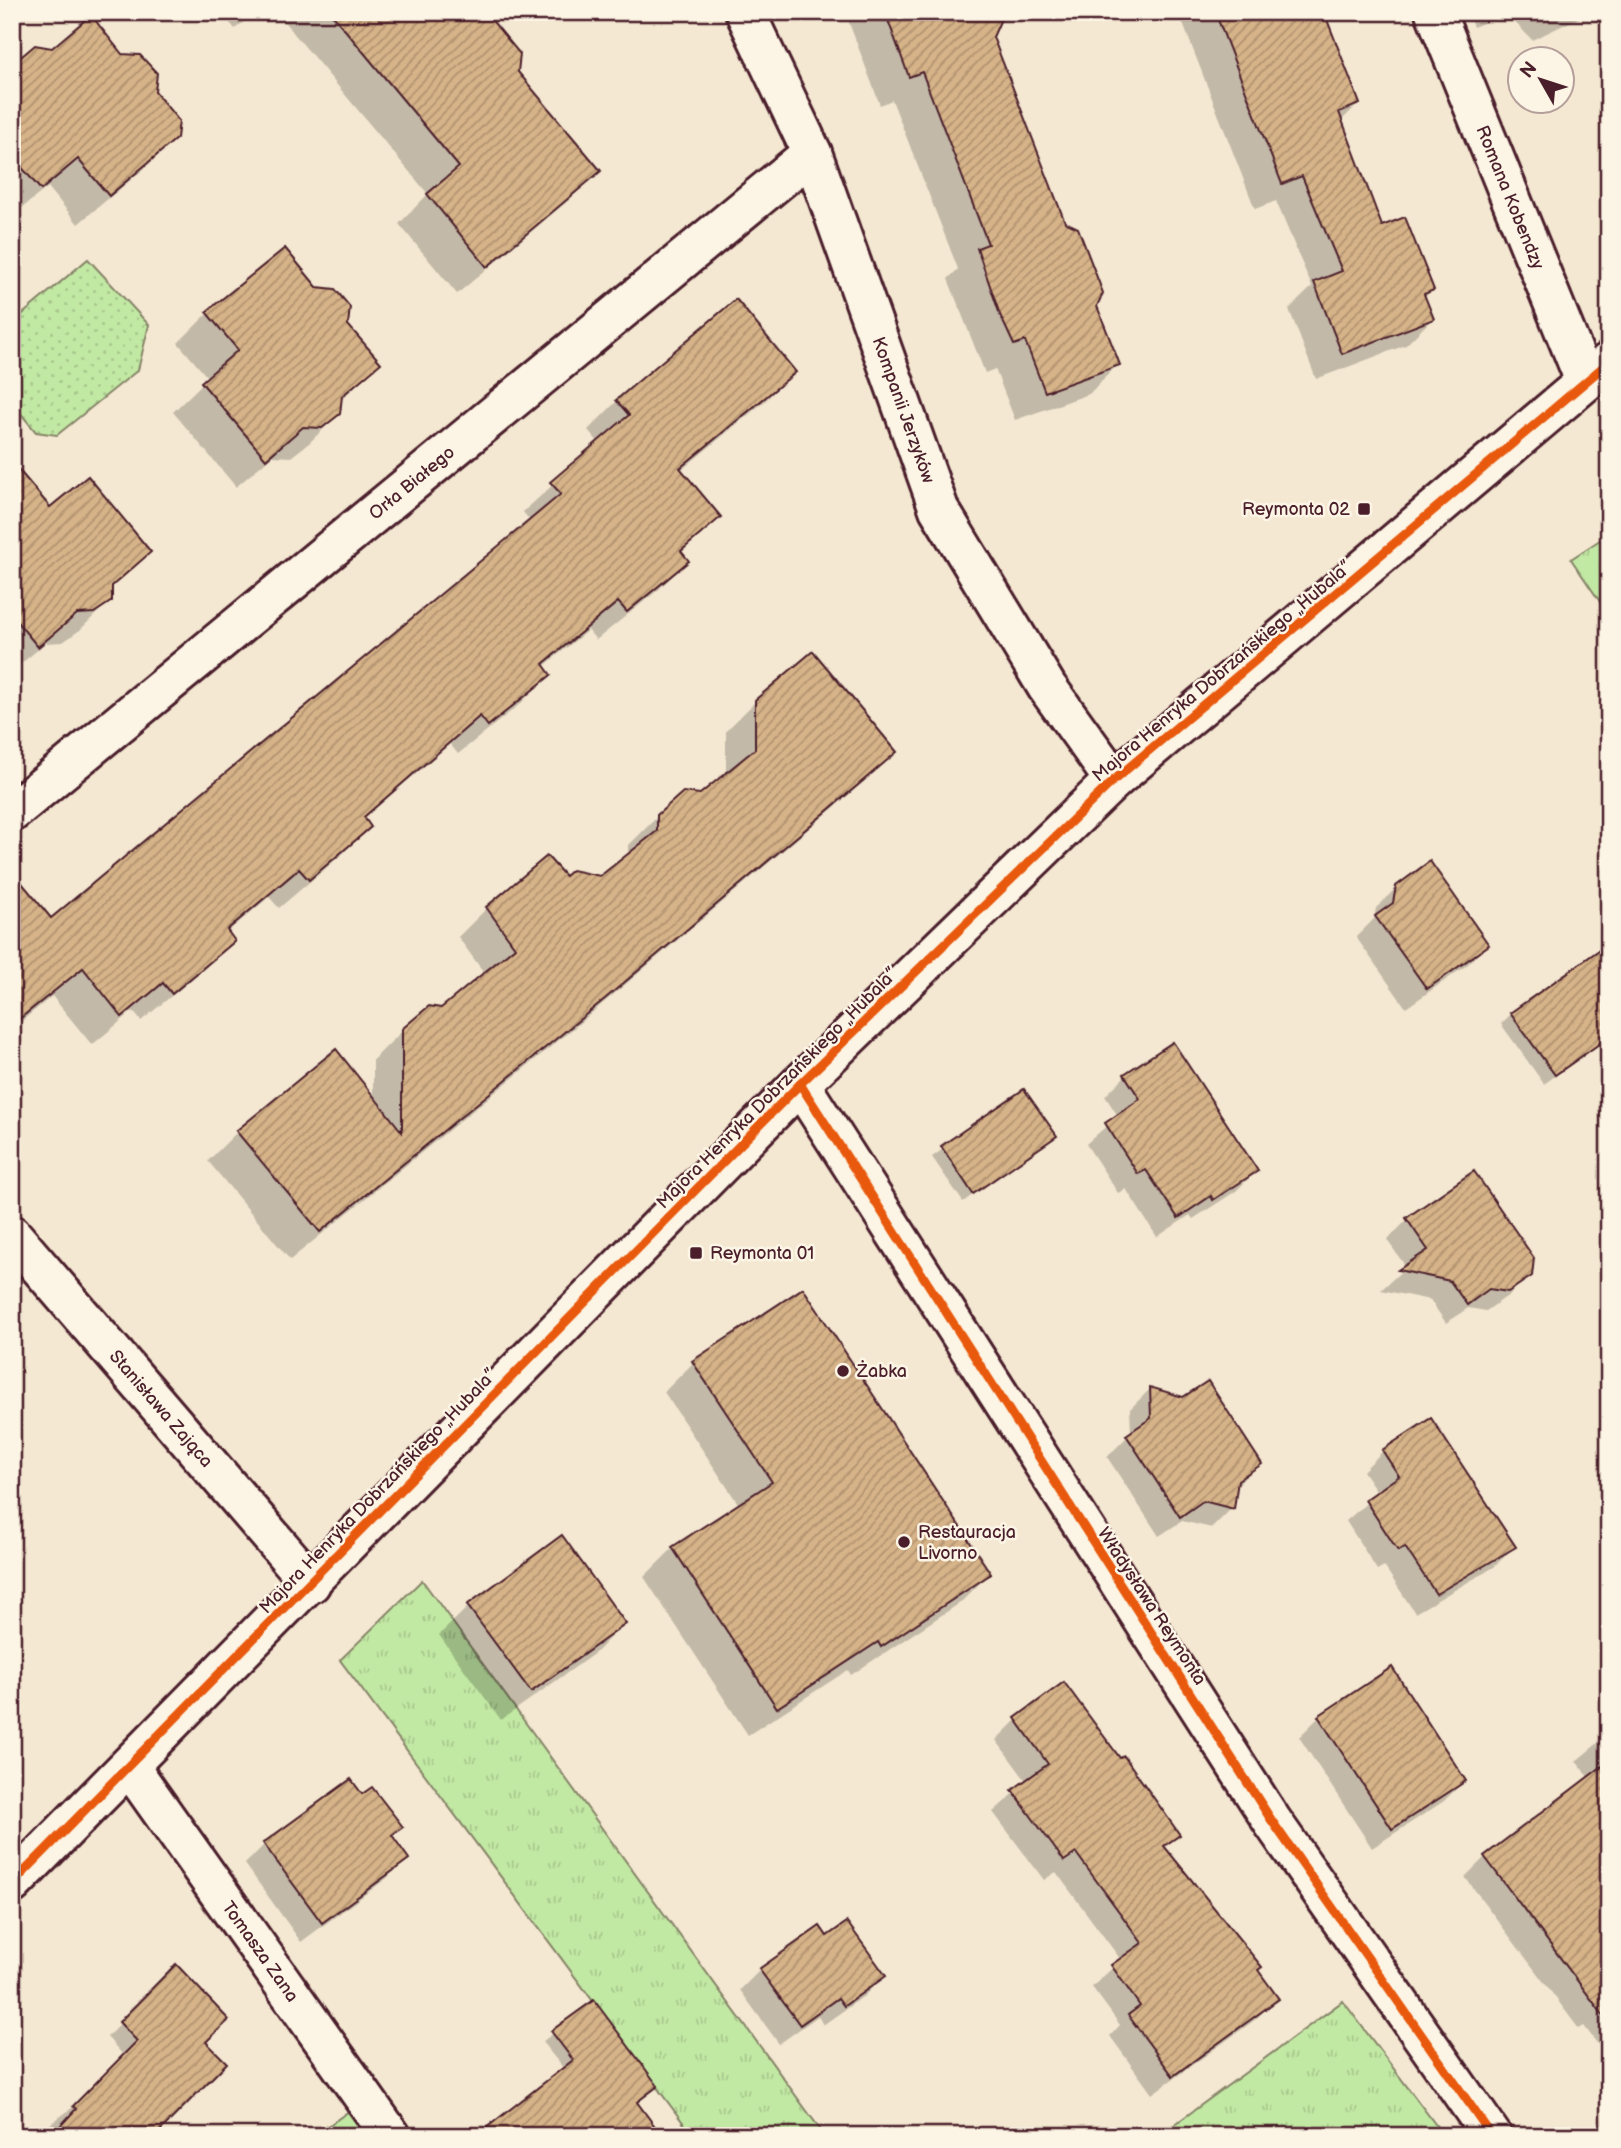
<svg xmlns="http://www.w3.org/2000/svg" width="1621" height="2148" font-family="'Balsamiq Sans',sans-serif">
<style>
.grass{fill:url(#grass-tufts);stroke:#868468;stroke-width:2}
.park{fill:url(#park-dots);stroke:#868468;stroke-width:2}
.shadow{fill:#0003}
.building{fill:url(#building-hatch);stroke:#4a1f2b;stroke-width:2}
.lines{fill:none;stroke-linecap:round;stroke-linejoin:round}
.minor-casing{stroke:#4a1f2b;stroke-width:44}
.minor{stroke:#fcf5e5;stroke-width:38}
.cycleway-casing{stroke:#fcf5e5;stroke-width:13}
.cycleway{stroke:#e8590c;stroke-width:9}
.poi-dot{fill:#4a1f2b;stroke:#fcf5e5;stroke-width:2.5}
.labels{text-anchor:middle;stroke-width:5;stroke-linejoin:round;paint-order:stroke}
.street-label{font-size:18px;fill:#4a1f2b;stroke:#fcf5e5}
.poi-label{font-size:18px;fill:#4a1f2b;stroke:#fcf5e5;text-anchor:start}
</style>
<defs>
<pattern id="grass-tufts" width="24" height="20" patternUnits="userSpaceOnUse" patternTransform="scale(1.75)"><rect width="24" height="20" fill="#c2e9a4"/><path d="M3 7l-1-3M5 7V3M7 7l1-3M15 17l-1-3M17 17v-4M19 17l1-3" fill="none" stroke="#a8c78d"/></pattern>
<pattern id="park-dots" width="8" height="8" patternUnits="userSpaceOnUse" patternTransform="scale(1.75)"><rect width="8" height="8" fill="#c2e9a4"/><path d="M2 2h.1M6 6h.1" fill="none" stroke="#a8c78d" stroke-width="1.8" stroke-linecap="round"/></pattern>
<pattern id="building-hatch" width="6" height="6" patternUnits="userSpaceOnUse" patternTransform="scale(1.75)"><rect width="6" height="6" fill="#d6b388"/><path d="M-1 1l2-2M0 6l6-6M5 7l2-2" fill="none" stroke="#b0916f"/></pattern>
</defs>
<rect width="100%" height="100%" fill="#f4e8d2"/>
<filter id="ink" filterUnits="userSpaceOnUse"><feTurbulence type="fractalNoise" baseFrequency=".0143" numOctaves="2"/><feDisplacementMap in="SourceGraphic" scale="14" xChannelSelector="R" yChannelSelector="G"/><feConvolveMatrix kernelMatrix="1 2 1 2 8 2 1 2 1" color-interpolation-filters="sRGB"/></filter>
<g filter="url(#ink)">
<!-- grass -->
<g class="grass">
<path d="M1609,534V615L1571,559Z"/>
<path d="M422,1580L825,2136H693L340,1660Z"/>
<path d="M1343,2001L1444,2136H1159Z"/>
<path d="M352,2109L371,2136H314Z"/>
</g>
<!-- park -->
<path class="park" d="M88,259L149,325L138,370L57,435L36,432L12,403V323Z"/>
<!-- shadow -->
<g class="shadow">
<path d="M221,12H256L235,29Z"/>
<path d="M276,12H467L598,171L569,200L457,294L399,224L428,194Z"/>
<path d="M845,12H993L991,37L1118,364L1089,394L1015,420L995,369L985,373L948,279L958,269L892,100L880,105Z"/>
<path d="M1191,12H1322L1358,104L1341,121L1381,229L1432,290L1424,298L1432,319L1406,345L1316,379L1289,309L1312,287L1276,201L1255,209L1182,21Z"/>
<path d="M1467,12H1591L1532,40L1507,14L1473,27Z"/>
<path d="M122,55L153,93L175,138L146,167L78,224L48,187L12,216V68L17,63Z"/>
<path d="M284,251L379,363L340,401L339,414L309,443L291,457L272,456L236,487L173,412L208,378L178,343L207,314Z"/>
<path d="M794,371L765,401L680,471L718,517L681,553L687,561L658,590L596,640L588,630L543,667L549,675L520,704L458,754L450,744L363,819L369,827L340,856L279,908L269,897L226,933L232,941L203,970L141,1021L133,1011L92,1045L52,996L12,1029V903L51,921L531,522L523,512L599,443L588,430L617,401Z"/>
<path d="M12,479L50,509L149,552L110,589V600L80,630L63,642L46,643L12,671Z"/>
<path d="M756,701L894,752L865,781L575,1027L290,1260L208,1161L237,1132L373,1099V1060L403,1030L442,1010L485,974L458,937L487,908L564,878H600L628,856V846L658,816L700,795L726,774V731Z"/>
<path d="M1397,887L1487,945L1467,965L1406,1008L1356,937L1374,919L1376,908Z"/>
<path d="M1511,1014L1609,1037L1544,1084L1501,1024Z"/>
<path d="M1173,1044L1256,1171L1236,1191L1193,1219L1190,1215L1157,1237L1126,1189L1118,1193L1086,1144L1118,1116L1105,1096L1125,1076Z"/>
<path d="M1024,1091L1054,1136L963,1202L932,1157Z"/>
<path d="M1407,1220L1530,1275L1509,1295L1486,1311L1468,1308L1446,1323L1430,1300L1381,1290L1406,1267L1387,1240Z"/>
<path d="M693,1363L989,1574L960,1603L851,1675L848,1670L748,1735L644,1577L673,1548L739,1505L664,1392Z"/>
<path d="M1150,1389L1260,1463L1235,1487L1232,1508L1212,1528L1182,1521L1159,1536L1107,1457L1131,1433L1130,1409Z"/>
<path d="M1383,1451L1514,1547L1494,1567L1415,1613L1384,1566L1377,1570L1346,1521L1378,1493L1363,1471Z"/>
<path d="M1609,1506V1531L1599,1516Z"/>
<path d="M469,1606L624,1623L595,1653L501,1720L439,1635Z"/>
<path d="M1063,1684L1178,1834L1163,1849L1276,1999L1256,2019L1152,2094L1110,2036L1120,2025L1092,1987L1121,1960L1056,1872L1044,1880L993,1812L1027,1782L996,1740L1016,1720Z"/>
<path d="M1319,1717L1464,1781L1444,1801L1372,1848L1299,1737Z"/>
<path d="M1609,1734V1786L1600,1793L1576,1761Z"/>
<path d="M362,1797L401,1827L391,1837L407,1858L387,1878L301,1942L245,1864L265,1844Z"/>
<path d="M1485,1857L1609,1901V2059L1584,2026L1579,2029L1465,1877Z"/>
<path d="M827,1939L884,1976L864,1996L823,2025L818,2016L779,2044L740,1990L760,1970Z"/>
<path d="M176,1967L204,2042L153,2136H34L76,2105L124,2056L107,2037Z"/>
<path d="M594,2002L656,2086L636,2103L564,2069L542,2042Z"/>
</g>
<!-- building -->
<g class="building">
<path d="M330,12H485L520,54L518,72L601,171L487,267L427,194L459,167Z"/>
<path d="M885,12H1004L993,37L1065,222L1078,228L1103,293L1097,306L1120,365L1045,392L1025,341L1014,345L1000,315L977,248L988,244L922,72L909,77Z"/>
<path d="M1215,12H1324L1360,104L1339,112L1382,226L1405,217L1434,290L1424,294L1434,319L1342,354L1314,282L1342,271L1302,176L1282,184Z"/>
<path d="M91,15L122,54L140,55L157,73L155,92L179,121L177,138L109,196L78,159L41,190L12,156V81L16,61L35,45L52,48Z"/>
<path d="M285,248L317,287L335,289L350,307L348,325L381,363L342,396L340,414L322,428L303,427L266,459L201,382L238,350L206,312Z"/>
<path d="M736,299L796,372L680,468L721,517L681,551L689,561L627,612L618,602L543,664L551,675L488,726L480,716L364,817L371,827L309,880L299,869L227,930L235,941L172,994L163,983L122,1017L83,968L12,1025V871L51,918L561,494L550,482L629,415L616,400Z"/>
<path d="M12,462L50,507L88,476L151,552L112,586V601L94,613L77,614L38,647L12,616Z"/>
<path d="M813,651L897,752L606,998L320,1232L236,1131L336,1049L402,1132V1029L429,1006L441,1008L515,947L486,907L547,856L565,876L572,870L600,876L657,831V815L683,792L700,794L755,749V700Z"/>
<path d="M1430,861L1489,945L1427,989L1375,916L1393,903L1396,886Z"/>
<path d="M1609,943V1037L1555,1075L1510,1013Z"/>
<path d="M1173,1042L1258,1171L1213,1200L1211,1196L1178,1218L1146,1170L1138,1174L1105,1123L1140,1099L1124,1074Z"/>
<path d="M1024,1089L1057,1136L973,1194L941,1146Z"/>
<path d="M1474,1171L1534,1258L1532,1276L1508,1292L1489,1289L1467,1305L1450,1281L1398,1270L1428,1250L1406,1218Z"/>
<path d="M803,1288L991,1574L881,1647L878,1642L777,1708L672,1547L772,1482L692,1361Z"/>
<path d="M1208,1381L1262,1464L1238,1480L1234,1509L1203,1501L1180,1517L1126,1435L1151,1418L1150,1387L1183,1397Z"/>
<path d="M1431,1418L1516,1547L1436,1594L1405,1547L1398,1551L1365,1500L1399,1476L1382,1450Z"/>
<path d="M562,1535L626,1624L531,1692L467,1605Z"/>
<path d="M1392,1667L1466,1781L1392,1829L1318,1716Z"/>
<path d="M1064,1682L1120,1758L1124,1756L1180,1835L1164,1846L1262,1967L1258,1970L1279,1999L1173,2076L1128,2015L1140,2006L1111,1965L1142,1943L1076,1853L1064,1861L1012,1790L1048,1764L1015,1718Z"/>
<path d="M1609,1761V2023L1484,1856Z"/>
<path d="M351,1779L362,1794L372,1787L403,1827L392,1835L409,1859L322,1923L263,1843Z"/>
<path d="M847,1922L886,1976L844,2006L838,1998L800,2025L759,1969L820,1926L827,1936Z"/>
<path d="M176,1964L229,2020L206,2042L227,2063L155,2136H51L76,2109L73,2106L137,2041L119,2022Z"/>
<path d="M594,2000L658,2086L637,2102L662,2136H476L573,2060L551,2031Z"/>
</g>
<g class="lines">
<!-- minor casing -->
<g class="minor-casing">
<g id="minor">
<path id="s1" d="M745,12L812,153L939,509L1047,687L1114,780"/>
<path id="s2" d="M1435,12L1585,381"/>
<path id="s3" d="M12,812L812,153"/>
<path d="M800,1084L1272,1821L1492,2136"/>
<path id="s4" d="M12,1235L311,1583"/>
<path id="s5" d="M130,1767L391,2136"/>
<path d="M12,1884L800,1084L1114,780L1609,362"/>
</g>
</g>
<!-- minor -->
<use href="#minor" class="minor"/>
<!-- cycleway casing -->
<g class="cycleway-casing">
<g id="cycleway">
<path d="M800,1084L1272,1821L1492,2136"/>
<path d="M12,1884L800,1084L1114,780L1609,362"/>
</g>
</g>
<!-- cycleway -->
<use href="#cycleway" class="cycleway"/>
</g>
</g>
<!-- markers -->
<g class="poi-dot">
<rect x="1357" y="502" width="14" height="14" rx="3.5"/>
<rect x="689" y="1246" width="14" height="14" rx="3.5"/>
<circle cx="843" cy="1371" r="7"/>
<circle cx="904" cy="1542" r="7"/>
</g>
<g class="labels">
<!-- street labels -->
<g class="street-label">
<text dy="6" stroke="none"><textPath href="#s2" startOffset="200">Romana Kobendzy</textPath></text>
<text dy="6" stroke="none"><textPath href="#s1" startOffset="429">Kompanii Jerzyków</textPath></text>
<text dy="6" stroke="none"><textPath href="#s3" startOffset="518">Orła Białego</textPath></text>
<text transform="translate(1222 671) rotate(-40)" y="6">Majora Henryka Dobrzańskiego „Hubala”</text>
<text transform="translate(777 1088) rotate(-45)" y="6">Majora Henryka Dobrzańskiego „Hubala”</text>
<text dy="6" stroke="none"><textPath href="#s4" startOffset="229">Stanisława Zająca</textPath></text>
<text transform="translate(378 1491) rotate(-46)" y="6">Majora Henryka Dobrzańskiego „Hubala”</text>
<text transform="translate(1152 1606) rotate(57)" y="6">Władysława Reymonta</text>
<text dy="6" stroke="none"><textPath href="#s5" startOffset="226">Tomasza Zana</textPath></text>
</g>
<!-- poi labels -->
<g class="poi-label">
<text x="1350" y="515" text-anchor="end">Reymonta 02</text>
<text x="710" y="1259">Reymonta 01</text>
<text x="857" y="1377">Żabka</text>
<text x="918" y="1538">Restauracja<tspan x="918" dy="21">Livorno</tspan></text>
</g>
</g>
<!-- margin -->
<rect width="1621" height="2148" fill="none" stroke="#fcf5e5" stroke-width="42"/>
<rect x="21" y="21" width="1579" height="2106" fill="none" stroke="#4a1f2b" stroke-width="2.5" filter="url(#ink)"/>
<!-- north arrow -->
<g transform="translate(1541 80) rotate(309)"><circle r="33" fill="#fcf5e5" stroke="#b59f9b" stroke-width="2"/>
<path d="M0-5L12 26L0 18L-12 26Z" fill="#4a1f2b"/>
<text y="-10" font-size="19" font-weight="bold" text-anchor="middle" fill="#4a1f2b">N</text>
</g>
</svg>
